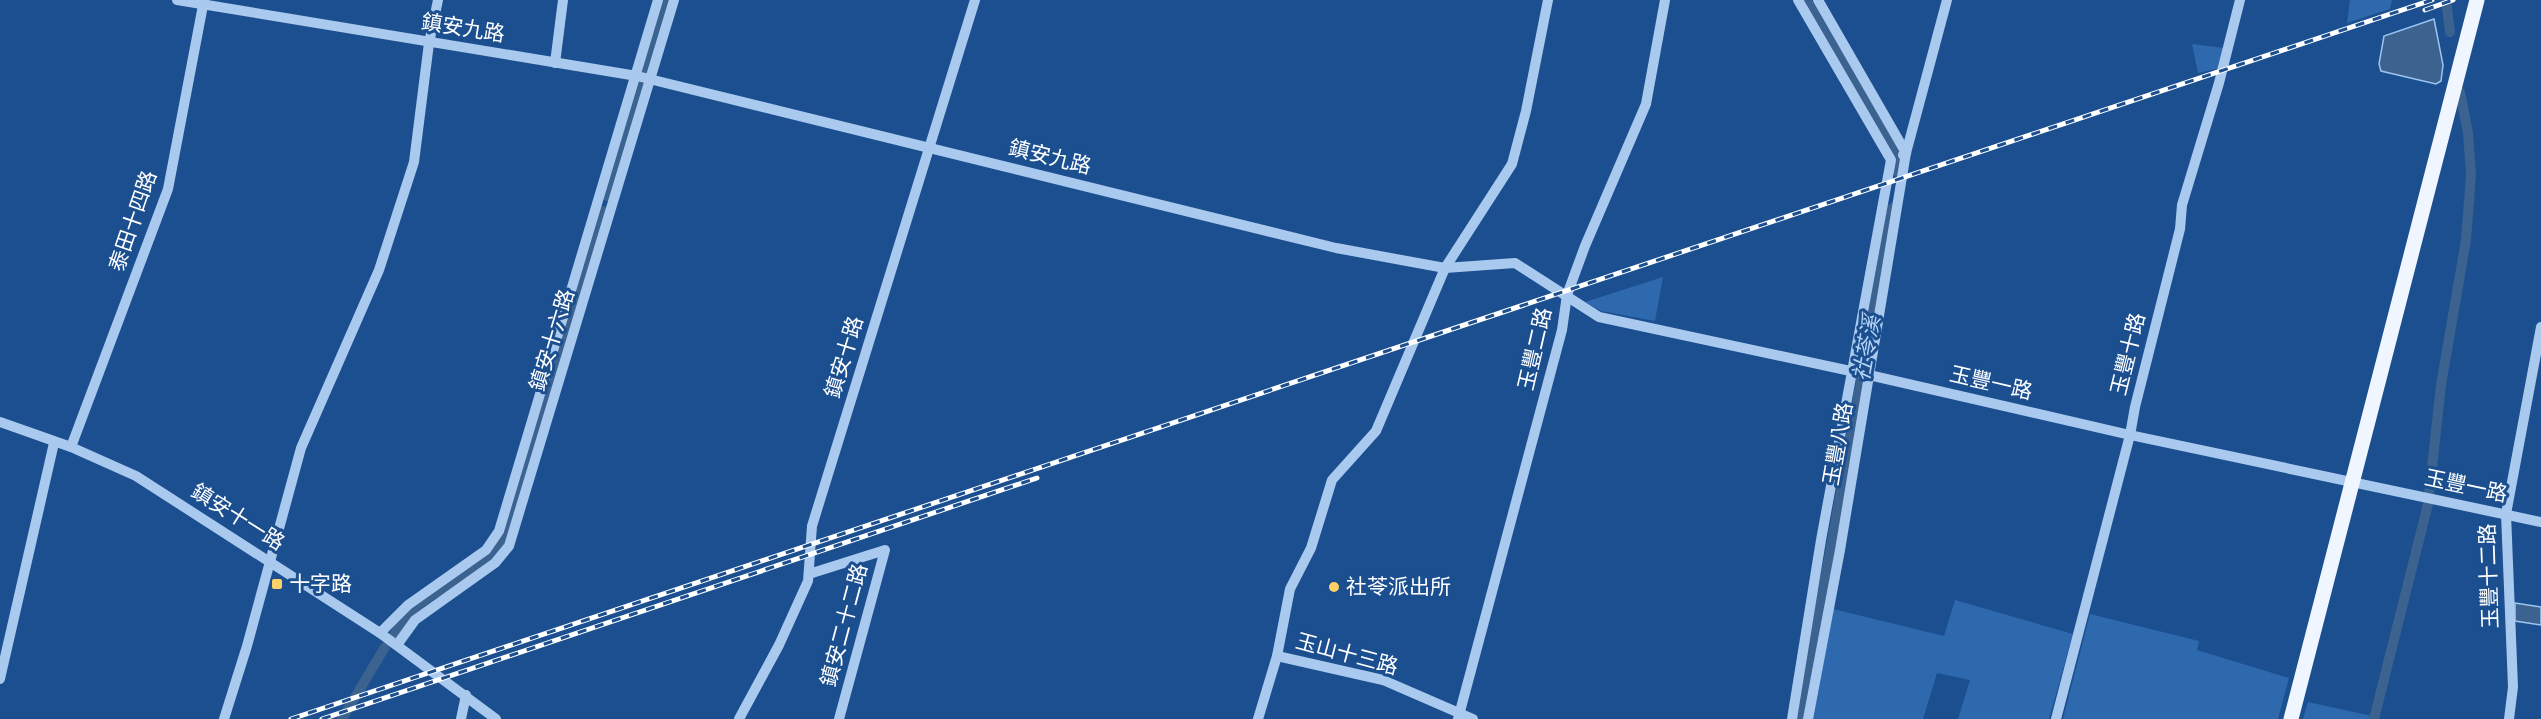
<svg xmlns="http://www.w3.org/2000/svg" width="2541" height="719" font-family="'Public Sans','Noto Sans TC',sans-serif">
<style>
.green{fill:#2e69ad}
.water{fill:#3c6290;stroke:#9cc4f0;stroke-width:1.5}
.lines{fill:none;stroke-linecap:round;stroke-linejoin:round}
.canal{stroke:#3c6290;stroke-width:10}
.minor{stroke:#a9c9ee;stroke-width:10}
.major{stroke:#f0f6ff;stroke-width:15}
.rail-casing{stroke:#fff;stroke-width:5}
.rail{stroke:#1b4f8f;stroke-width:3;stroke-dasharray:9;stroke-linecap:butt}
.poi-dot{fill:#ffd166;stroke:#1b4f8f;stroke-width:2}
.labels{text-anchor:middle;stroke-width:6;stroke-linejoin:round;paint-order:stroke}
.street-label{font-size:21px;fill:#fff;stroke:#1b4f8f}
.poi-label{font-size:21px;fill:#fff;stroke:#1b4f8f;text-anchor:start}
.water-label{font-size:22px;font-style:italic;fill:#b5d3f5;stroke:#1b4f8f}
</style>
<rect width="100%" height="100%" fill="#1b4f8f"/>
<!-- green -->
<g class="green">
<path d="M2350,0H2392L2390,9L2347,23Z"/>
<path d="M2192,44L2224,48L2221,68L2198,73Z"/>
<path d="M1663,277L1655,321L1601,311L1585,302Z"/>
<path d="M1955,600L2073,634L2049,719H1958L1970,680L1937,673L1923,719H1812L1833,609L1944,636Z"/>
<path d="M2090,614L2199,641L2197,650L2289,678L2278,719H2063Z"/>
<path d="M2308,702L2372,716L2371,719H2303Z"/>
</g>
<!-- water -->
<g class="water">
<path d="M2434,19L2443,65L2441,81L2436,84L2381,71L2379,64L2384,36Z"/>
<path d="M2515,603L2541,607V625L2515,621Z"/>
</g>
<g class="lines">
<!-- canal -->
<g class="canal">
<path d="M1806,0L1900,162L1898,172"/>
<path d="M2446,0L2450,32"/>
<path d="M607,196L666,0"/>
<path d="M395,633C400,627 404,620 409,614C437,584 485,574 506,537L603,211"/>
<path d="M342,719L385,647"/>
<path d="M1800,719L1892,208"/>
<path d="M2374,719L2428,504L2441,385L2466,240L2471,175L2468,133L2460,92"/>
</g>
<!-- minor -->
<g class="minor">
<path d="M177,0L637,76L1336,248L1445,268L1515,263L1599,317L1869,375L2130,435L2541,522"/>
<path d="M1818,0L1906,153L1903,155"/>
<path d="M555,63L563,0"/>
<path d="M0,422L71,447L136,476L380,633L496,719"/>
<path d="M71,447L168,189L204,0"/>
<path d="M809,574L885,550L839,719"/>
<path d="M380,633L408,605L486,550L499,531L658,0"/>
<path d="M397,645L415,620L495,563L509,546L674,0"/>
<path d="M1277,656L1383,680L1473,719"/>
<path d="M0,679L54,443"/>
<path d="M224,719L247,646L301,448L379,270L414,162L429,43L438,0"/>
<path d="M461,719L466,695"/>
<path d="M739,719L779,645L808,581L812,526L975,0"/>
<path d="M1258,719L1277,656L1290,589L1311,548L1332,480L1376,431L1445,268L1512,164L1526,111L1548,0"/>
<path d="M1458,719L1562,330L1567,295L1585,246L1646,104L1665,0"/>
<path d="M1792,719L1821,540L1891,160L1798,0"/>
<path d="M1808,719L1840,550L1906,153L1947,0"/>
<path d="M2056,719L2130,435L2135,407L2180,229L2182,205L2219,83L2240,0"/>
<path d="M2509,719L2513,687L2506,514L2541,327"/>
</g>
<!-- major -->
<path class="major" d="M2291,719L2477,0"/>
<!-- rail casing -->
<g class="rail-casing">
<g id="rail">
<path d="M2425,10L2453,0"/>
<path d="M291,719L2432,0"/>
<path d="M322,719L1037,478"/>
</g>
</g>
<!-- rail -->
<use href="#rail" class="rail"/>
</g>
<!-- markers -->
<g class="poi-dot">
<rect x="271" y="578" width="12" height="12" rx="3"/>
<circle cx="1334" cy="587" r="6"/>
</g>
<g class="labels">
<!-- street labels -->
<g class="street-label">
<text transform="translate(463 28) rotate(9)" y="7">鎮安九路</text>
<text transform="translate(1050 157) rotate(14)" y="7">鎮安九路</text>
<text transform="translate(133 221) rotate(-71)" y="7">泰田十四路</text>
<text transform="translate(552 340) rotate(-73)" y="7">鎮安十六路</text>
<text transform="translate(1535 349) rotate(-77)" y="7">玉豐二路</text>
<text transform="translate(2128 354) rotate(-76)" y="7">玉豐十路</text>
<text transform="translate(844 357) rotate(-73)" y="7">鎮安十路</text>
<text transform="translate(1991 383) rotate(13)" y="7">玉豐一路</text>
<text transform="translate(1838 444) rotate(-80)" y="7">玉豐八路</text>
<text transform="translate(2466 486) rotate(12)" y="7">玉豐一路</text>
<text transform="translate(238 517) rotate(32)" y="7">鎮安十一路</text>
<text transform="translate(2489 576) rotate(-92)" y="7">玉豐十二路</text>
<text transform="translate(844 625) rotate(-75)" y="7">鎮安二十二路</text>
<text transform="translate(1347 654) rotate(15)" y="7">玉山十三路</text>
</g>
<!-- poi labels -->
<g class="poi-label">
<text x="289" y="591">十字路</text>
<text x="1346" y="594">社苓派出所</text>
</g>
<!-- water labels -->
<g class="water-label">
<text transform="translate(1866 348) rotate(-80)" y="8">社苓溪</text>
</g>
</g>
</svg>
